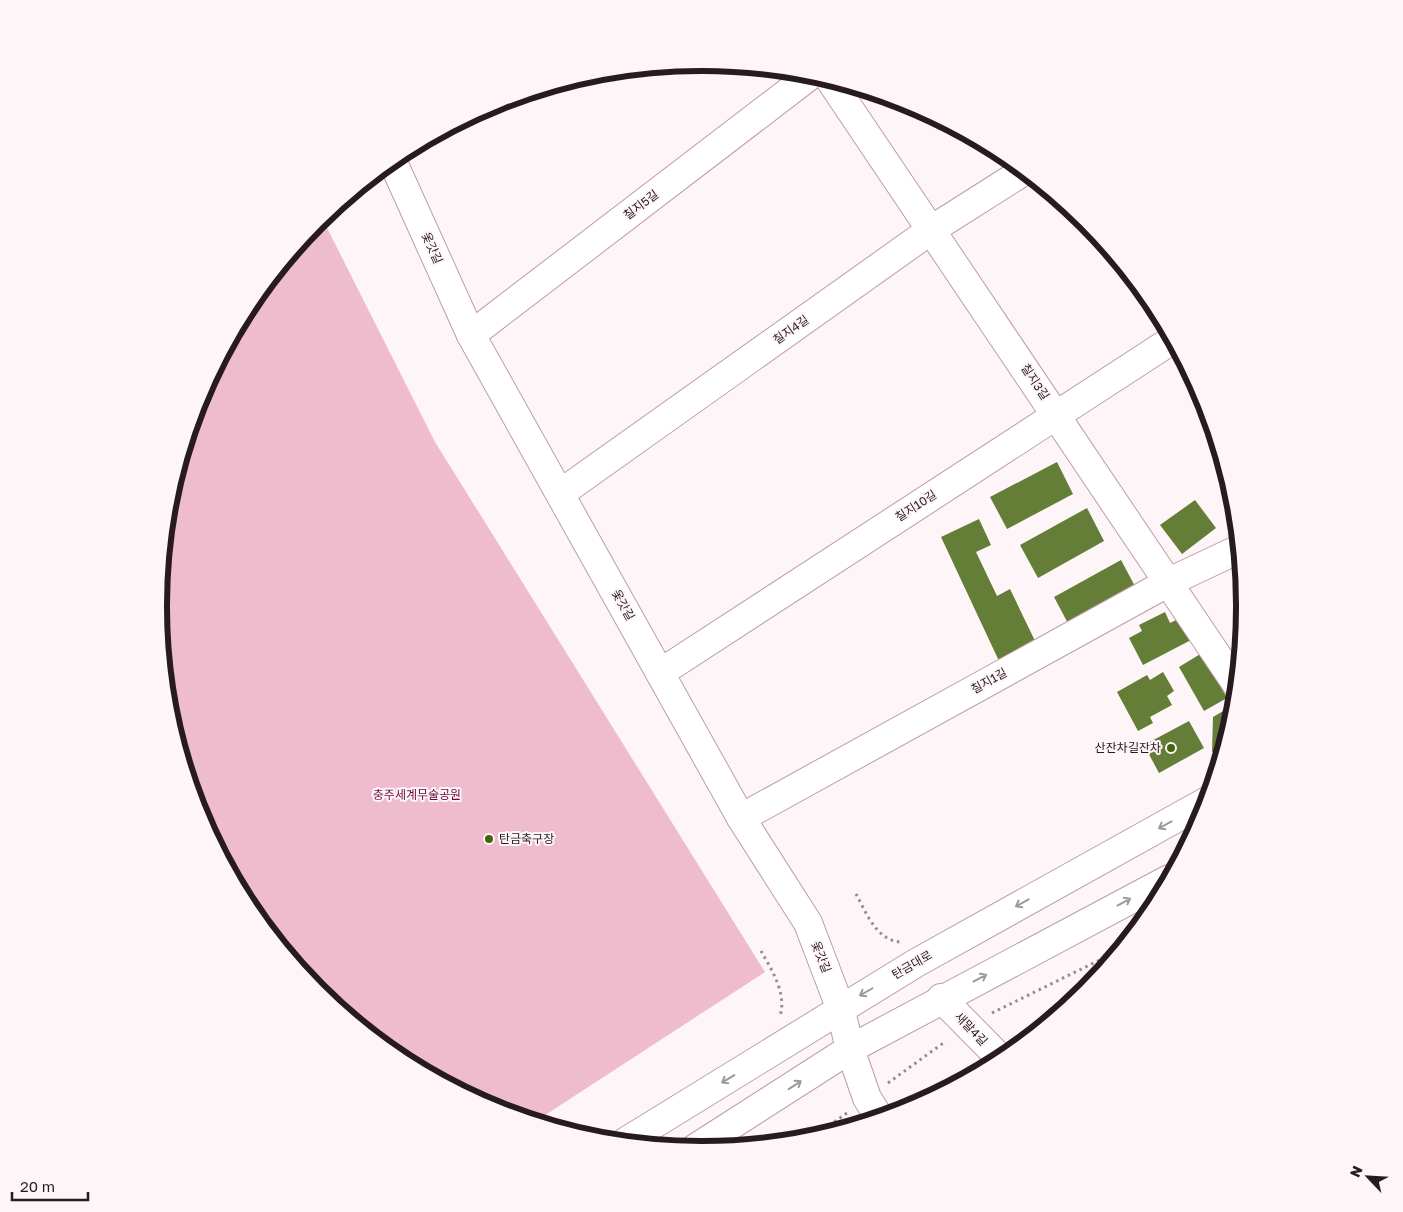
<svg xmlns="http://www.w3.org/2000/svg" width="1403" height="1212" font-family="'Golos Text','Noto Sans KR',sans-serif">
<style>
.green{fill:#eebccd}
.building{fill:#647d37}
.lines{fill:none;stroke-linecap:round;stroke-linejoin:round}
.minor-casing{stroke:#bf9ca8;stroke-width:30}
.secondary-casing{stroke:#bf9ca8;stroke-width:30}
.path{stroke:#968c8f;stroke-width:3;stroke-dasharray:2.5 4;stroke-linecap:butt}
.minor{stroke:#fff;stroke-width:28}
.secondary{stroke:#fff;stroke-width:28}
.oneway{stroke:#9e989a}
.poi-dot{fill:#48610f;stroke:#fdf5f7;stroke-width:2}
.labels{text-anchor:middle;stroke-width:4;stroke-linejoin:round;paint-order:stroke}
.street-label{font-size:12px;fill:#281b1f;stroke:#fdf5f7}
.poi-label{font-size:12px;fill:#281b1f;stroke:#fdf5f7;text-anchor:end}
.park-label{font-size:12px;fill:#690a3b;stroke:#fdf5f7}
.rim{fill:none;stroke:#281b1f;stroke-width:6}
</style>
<rect width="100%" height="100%" fill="#fdf5f7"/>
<!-- green -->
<path class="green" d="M322,218L435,442L765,972L536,1121L493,1108L399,1058L317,990L249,908L199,814L168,712L158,606L169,500L199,398L250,304Z"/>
<!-- building -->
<g class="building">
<path d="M1057,462L1073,494L1007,529L990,497Z"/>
<path d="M1195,500L1216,528L1182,554L1160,525Z"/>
<path d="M1087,508L1104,541L1038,578L1020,545Z"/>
<path d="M979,519L991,545L976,552L997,596L1010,589L1036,643L999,661L941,537Z"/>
<path d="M1121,560L1138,592L1071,629L1054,597Z"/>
<path d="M1165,612L1170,623L1182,617L1193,639L1143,665L1129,638L1142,631L1139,625Z"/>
<path d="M1202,653L1227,698L1204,711L1179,667Z"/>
<path d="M1163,672L1174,691L1167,696L1172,705L1150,717L1153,723L1138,731L1117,692L1147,675L1150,680Z"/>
<path d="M1230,707L1234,714L1225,745L1212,752L1213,717Z"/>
<path d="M1189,721L1204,748L1159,773L1144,745Z"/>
</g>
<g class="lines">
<!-- minor casing -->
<g class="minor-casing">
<g id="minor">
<path d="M830,80L1237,685"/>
<path d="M392,160L471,335L741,818L808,923L840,1007L850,1049L867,1098L879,1117"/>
<path d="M471,335L812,74"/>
<path d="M561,493L931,230L1024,171"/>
<path d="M660,673L1172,340"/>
<path d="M741,818L1169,582L1239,549"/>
<path d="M941,998L1001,1059"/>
</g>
</g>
<!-- secondary casing -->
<g class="secondary-casing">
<g id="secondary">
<path d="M625,1142L916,963L1207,801"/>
<path d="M694,1149L850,1049L1169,879"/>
</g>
</g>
<!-- path -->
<g class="path">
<path d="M856,894C866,912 876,940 900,942"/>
<path d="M761,951C772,970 787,994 780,1016"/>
<path d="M992,1013L1118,951"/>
<path d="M888,1083L946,1041"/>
<path d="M813,1137L847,1113"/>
</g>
<!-- minor -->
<use href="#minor" class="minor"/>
<!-- secondary -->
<use href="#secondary" class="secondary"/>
</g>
<!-- one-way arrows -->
<defs><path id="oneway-shaft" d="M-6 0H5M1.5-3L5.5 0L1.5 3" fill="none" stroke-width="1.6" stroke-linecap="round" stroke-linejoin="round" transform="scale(1.25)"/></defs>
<g class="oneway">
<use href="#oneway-shaft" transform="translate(1165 825) rotate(151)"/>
<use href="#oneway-shaft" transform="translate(1124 902) rotate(-28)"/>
<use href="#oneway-shaft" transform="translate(1022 903) rotate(151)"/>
<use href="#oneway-shaft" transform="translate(980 978) rotate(-28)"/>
<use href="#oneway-shaft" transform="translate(866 992) rotate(150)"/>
<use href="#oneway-shaft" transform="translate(728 1079) rotate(149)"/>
<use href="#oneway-shaft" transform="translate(795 1085) rotate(-33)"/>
</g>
<!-- markers -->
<g class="poi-dot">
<circle cx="1171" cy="748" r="5"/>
<circle cx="489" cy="839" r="5"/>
</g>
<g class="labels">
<!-- street labels -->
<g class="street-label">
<text transform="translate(641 205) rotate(-37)" y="4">칠지5길</text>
<text transform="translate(432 248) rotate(66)" y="4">옻갓길</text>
<text transform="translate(791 330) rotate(-35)" y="4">칠지4길</text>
<text transform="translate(1035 382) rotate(56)" y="4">칠지3길</text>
<text transform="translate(916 506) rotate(-33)" y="4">칠지10길</text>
<text transform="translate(623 605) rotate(61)" y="4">옻갓길</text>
<text transform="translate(989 681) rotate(-29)" y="4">칠지1길</text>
<text transform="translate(821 957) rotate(69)" y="4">옻갓길</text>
<text transform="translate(912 965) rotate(-30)" y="4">탄금대로</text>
<text transform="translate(971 1029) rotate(46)" y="4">새말4길</text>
</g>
<!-- poi labels -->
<g class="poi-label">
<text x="1161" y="752">산잔차길잔차</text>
<text x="499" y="843" text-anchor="start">탄금축구장</text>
</g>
<!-- park labels -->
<g class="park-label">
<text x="417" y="799">충주세계무술공원</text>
</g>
</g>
<!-- crop -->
<path d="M0 0H1403V1212H0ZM701 71H702A534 534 0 0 1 1236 605V607A534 534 0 0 1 702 1141H701A534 534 0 0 1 167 607V605A534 534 0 0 1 701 71Z" fill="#fdf5f7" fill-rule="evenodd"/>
<path class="rim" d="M701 71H702A534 534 0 0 1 1236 605V607A534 534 0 0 1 702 1141H701A534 534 0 0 1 167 607V605A534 534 0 0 1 701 71Z"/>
<!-- north arrow -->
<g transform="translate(1368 1177) rotate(295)" stroke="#fdf5f7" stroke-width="4" paint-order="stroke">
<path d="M0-4L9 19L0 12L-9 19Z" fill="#281b1f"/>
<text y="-8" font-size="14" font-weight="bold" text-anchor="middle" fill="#281b1f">N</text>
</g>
<!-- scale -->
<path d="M12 1192v8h76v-8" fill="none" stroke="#281b1f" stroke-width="2.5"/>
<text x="20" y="1192" font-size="15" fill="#281b1f" stroke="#fdf5f7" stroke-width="4" paint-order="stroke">20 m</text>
</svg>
